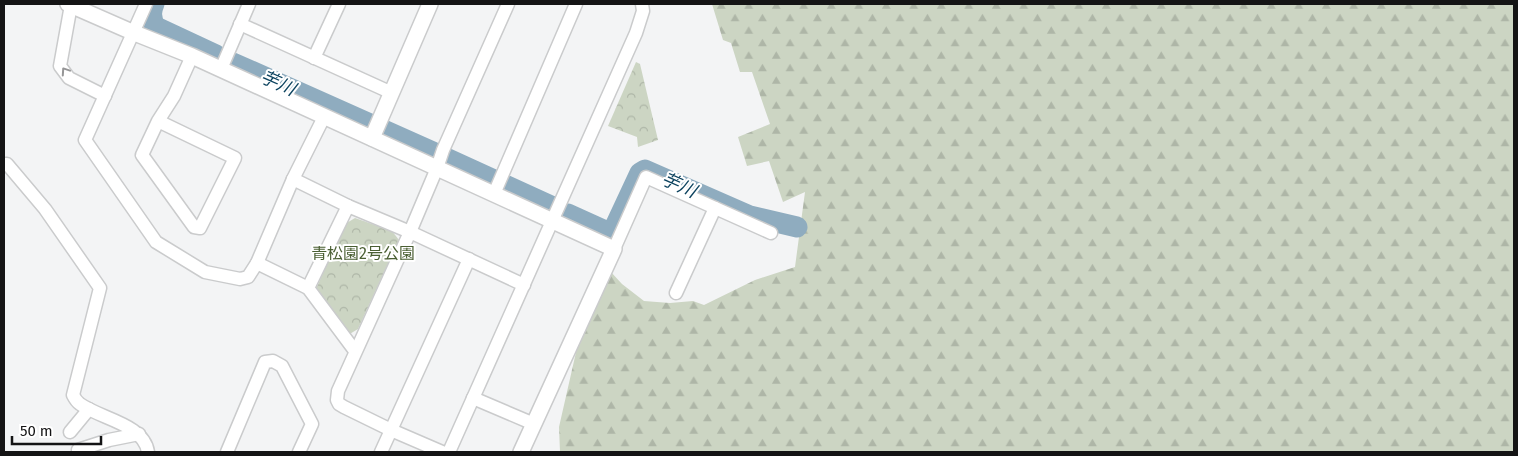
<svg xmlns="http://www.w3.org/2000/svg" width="1518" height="456" font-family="'Fira Sans','Noto Sans JP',sans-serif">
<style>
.forest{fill:url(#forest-firs)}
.park{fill:url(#park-crowns)}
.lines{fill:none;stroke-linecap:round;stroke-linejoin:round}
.river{stroke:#8facbf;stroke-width:21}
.minor-casing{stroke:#cacbcc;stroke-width:15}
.tertiary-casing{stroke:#cacbcc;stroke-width:18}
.minor{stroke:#fff;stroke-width:12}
.tertiary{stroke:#fff;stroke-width:15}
.oneway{stroke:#959596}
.labels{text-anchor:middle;stroke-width:4;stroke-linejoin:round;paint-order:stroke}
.park-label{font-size:16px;fill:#4a5f33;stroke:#fff}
.water-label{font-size:18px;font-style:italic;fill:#0d435f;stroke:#fff}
</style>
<defs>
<pattern id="forest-firs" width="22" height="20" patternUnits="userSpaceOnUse" patternTransform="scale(1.25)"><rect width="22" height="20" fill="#ccd5c3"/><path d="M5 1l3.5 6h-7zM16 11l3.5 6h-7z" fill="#aeb6a7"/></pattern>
<pattern id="park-crowns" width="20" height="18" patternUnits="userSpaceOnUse" patternTransform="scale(1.25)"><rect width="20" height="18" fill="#ccd5c3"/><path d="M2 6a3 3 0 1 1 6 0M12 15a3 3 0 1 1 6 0" fill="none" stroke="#aeb6a7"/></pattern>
</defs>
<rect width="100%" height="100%" fill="#f3f4f5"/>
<!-- forest -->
<path class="forest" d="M712,4H1514V452H560L559,427L579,339L610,271L622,284L644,301L670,303L693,301L704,305L755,280L795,267L805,192L783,202L769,161L747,166L738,137L770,124L752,72H740L731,43L723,40Z"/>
<!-- park -->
<g class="park">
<path d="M636,62L640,64L658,140L638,147L637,137L608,126Z"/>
<path d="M355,218L392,231L399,240L358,329L348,335L315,291L345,224Z"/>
</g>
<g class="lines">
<!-- river -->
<g class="river">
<path d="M154,4C150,12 151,20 156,27L216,55"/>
<path d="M233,63L433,152"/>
<path d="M446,158L492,179"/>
<path d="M505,185L551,206"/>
<path d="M568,214L610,233H612L640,173L645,170L750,216L797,227"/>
</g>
<!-- minor casing -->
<g class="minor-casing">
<g id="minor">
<path d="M146,4L85,140L156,242L205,272L240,279L248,277L257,263L293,179L324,117"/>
<path d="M71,5L60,66L69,78L105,96"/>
<path d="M240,24L392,93"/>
<path d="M314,58L339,4"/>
<path d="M221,69L249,4"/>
<path d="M158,121L235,158L200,228L194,227L142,155L158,121L174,96L192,56"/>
<path d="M4,164H7L45,209L100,288L73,395C75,399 77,402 80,404C101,419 144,424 148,452"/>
<path d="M293,179L348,206L410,232L524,285"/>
<path d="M494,194L576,4"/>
<path d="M614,249L646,177L771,233"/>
<path d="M257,263L308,288L355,351"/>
<path d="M308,288L348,206"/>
<path d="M676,293L715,208"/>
<path d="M473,398L534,424"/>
<path d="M70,432L89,409"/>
<path d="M78,450L109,440L139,434"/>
<path d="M227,452L265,362L273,361L282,366L312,424L299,452"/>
<path d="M381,452L469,259"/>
<path d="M442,452L391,430L344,407L339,404L337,400L338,391L410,232L437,168L443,150L508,4"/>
<path d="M449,452L636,33L643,11L642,4"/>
</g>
</g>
<!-- tertiary casing -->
<g class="tertiary-casing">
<g id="tertiary">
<path d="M68,4L132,32L192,56L614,249L521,452"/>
<path d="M372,138L430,4"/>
</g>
</g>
<!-- minor -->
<use href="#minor" class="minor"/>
<!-- tertiary -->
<use href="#tertiary" class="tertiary"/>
</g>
<!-- one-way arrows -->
<defs><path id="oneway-chevron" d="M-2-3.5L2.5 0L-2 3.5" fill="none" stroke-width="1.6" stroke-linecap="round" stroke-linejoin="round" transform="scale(1.25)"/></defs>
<use class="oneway" href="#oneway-chevron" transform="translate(65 71) rotate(-124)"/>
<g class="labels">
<!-- park labels -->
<g class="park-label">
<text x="363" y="259">青松園2号公園</text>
</g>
<!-- water labels -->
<g class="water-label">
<text transform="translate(278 83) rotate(24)" y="6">芋川</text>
<text transform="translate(679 185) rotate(24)" y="6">芋川</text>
</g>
</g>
<!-- border -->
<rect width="1518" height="456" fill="none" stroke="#141415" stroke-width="10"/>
<!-- scale -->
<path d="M12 436v8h89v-8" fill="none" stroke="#141415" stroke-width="2.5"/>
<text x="20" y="436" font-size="15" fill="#141415" stroke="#ffffff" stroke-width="4" paint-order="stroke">50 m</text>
</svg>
